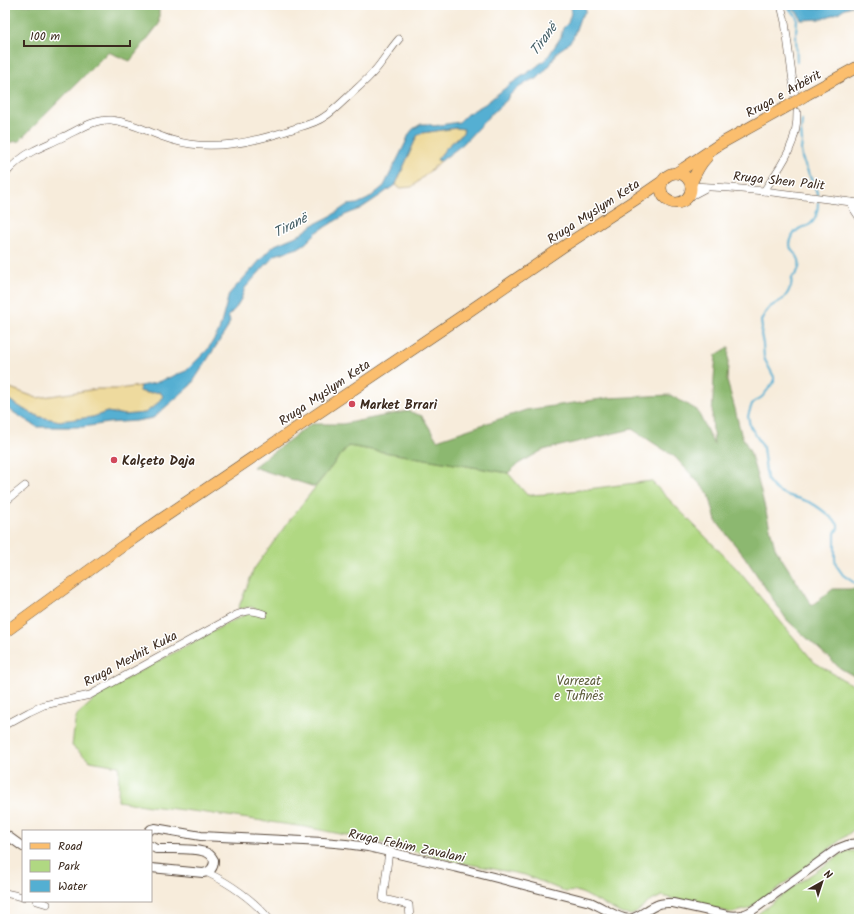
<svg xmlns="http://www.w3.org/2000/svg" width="864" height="924" font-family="Kalam,sans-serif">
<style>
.green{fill:#b0d882;stroke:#768150}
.forest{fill:#8cb870;stroke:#647147}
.sand{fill:#eeda9e;stroke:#94825e}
.water{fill:#54afd2;stroke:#486c78}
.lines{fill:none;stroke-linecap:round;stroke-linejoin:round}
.stream{stroke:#54afd2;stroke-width:2}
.minor-casing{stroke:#57473a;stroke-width:8}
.tertiary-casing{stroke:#57473a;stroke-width:10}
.primary-casing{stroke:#57473a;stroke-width:12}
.minor{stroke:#fff;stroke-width:7}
.tertiary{stroke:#fff;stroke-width:8}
.primary{stroke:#fbbe6e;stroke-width:11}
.primary-bridge-casing{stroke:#57473a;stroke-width:12;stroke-linecap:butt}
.primary-bridge{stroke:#fbbe6e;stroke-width:11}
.poi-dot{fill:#d1495b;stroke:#fff;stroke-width:1.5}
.labels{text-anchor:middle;stroke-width:3;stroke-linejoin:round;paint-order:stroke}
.street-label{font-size:13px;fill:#3b2a1e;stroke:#fff}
.poi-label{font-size:13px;font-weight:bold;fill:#3b2a1e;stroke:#fff;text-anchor:start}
.park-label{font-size:13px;fill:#5e5e3c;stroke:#fff}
.water-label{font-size:14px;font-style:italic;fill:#455f66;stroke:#fff}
</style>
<rect width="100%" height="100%" fill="#fff"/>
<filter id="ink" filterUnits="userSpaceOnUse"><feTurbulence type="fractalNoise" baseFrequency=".025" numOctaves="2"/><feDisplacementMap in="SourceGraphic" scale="8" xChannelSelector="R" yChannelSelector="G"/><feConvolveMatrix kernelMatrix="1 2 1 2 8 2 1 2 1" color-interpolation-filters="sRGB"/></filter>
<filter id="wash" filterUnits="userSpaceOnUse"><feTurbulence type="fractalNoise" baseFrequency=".012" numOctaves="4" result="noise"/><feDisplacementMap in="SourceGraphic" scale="16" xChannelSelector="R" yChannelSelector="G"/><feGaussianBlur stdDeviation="0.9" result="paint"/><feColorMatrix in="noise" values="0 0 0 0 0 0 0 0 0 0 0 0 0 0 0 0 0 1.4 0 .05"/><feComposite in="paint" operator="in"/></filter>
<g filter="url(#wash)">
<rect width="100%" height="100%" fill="#f7ecdb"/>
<!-- green -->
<g class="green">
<path d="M348,446L508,473L527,495L548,494L651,481L737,569L814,662L842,679L859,688V830L856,828L767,897L748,909L732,913L662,896L649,902L636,913L631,915L622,914L584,894L576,891L566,892L525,875L453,861L366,839L305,827L200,812L150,806L118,801L119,766L90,761L72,746L75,722L77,715L104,691L230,622L257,609L251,607L238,609L254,569L291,518Z"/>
<path d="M846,851H859V919H751L797,884Z"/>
</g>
<!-- forest -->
<g class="forest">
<path d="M5,5H159V24L130,61L108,52L19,141L5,143Z"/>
<path d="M729,347L727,381L735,409L741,434L750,452L758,480L775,548L812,606L833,589H859V679L840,668L787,620L744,556L716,521L709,494L675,457L632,429L543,450L518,464L508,473L348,446L315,487L253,467L311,424H343L408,411L422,416L437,440L526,410L608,398L670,395L697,410L714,445L712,417L714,378L716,355Z"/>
</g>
<!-- sand -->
<g class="sand">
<path d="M457,128L464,129L463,133L446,148L437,160L441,161L412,187L399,188L396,184L417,136L422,133Z"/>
<path d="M5,386L37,398L97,389H118L140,386L139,391L148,393L160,392L163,396L156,405L145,413L125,415L107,412L93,417L60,421L40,417L25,410L9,400H5Z"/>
</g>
<!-- water -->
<g class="water">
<path d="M571,5H585L586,11L580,18L573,38L567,45L558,51L550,65L537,79L531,80L515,90L508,97L507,100L490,115L463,144L441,161L437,160L446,148L463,133L464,129L456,128L422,133L417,136L396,184L381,195L360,209L345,215L317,232L306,243L298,248L275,255L245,288L241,299L235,309L228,316L230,321L227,329L191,385L153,418L136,421L108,423L83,427H37L24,419L5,407V400H9L25,410L40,417L60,421L93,417L107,412L125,415L145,413L156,405L163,396L160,392L148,393L139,391L140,386L155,383L186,371L208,349L219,331L229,294L254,267L267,252L275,245L301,234L313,225L331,216L347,205L357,204L368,199L384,186L405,144L409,134L413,129L421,124H428L434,126L459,122L467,114L485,104L509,85L536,67L547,58L561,37L563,28L568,23L571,13Z"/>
<path d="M786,5H802H800V7L819,8L837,5H856L845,8L838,13L821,19L801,20C798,11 795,10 786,8Z"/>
</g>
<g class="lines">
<!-- stream -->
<g class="stream">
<path d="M787,5L791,11L795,14L797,18L796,33L797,62"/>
<path d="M802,120L801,131L802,142L801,150L802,158L818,195"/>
<path d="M818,203C818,210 816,221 809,225C806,227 807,226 803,227C797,229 793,233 791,240C790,242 790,246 791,249C792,252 795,253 797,256C802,263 799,273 792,277L791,287L787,294L783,299L770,307L765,313L761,321L762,328L761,334L763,344L764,358L774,377V382L762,397L754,402L752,404L748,416L750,426L762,445L763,448L767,479C776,497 798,496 813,504C822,509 829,516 836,522L838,525V528L835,533V559L836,565L843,575L859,586"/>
</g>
</g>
</g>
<g filter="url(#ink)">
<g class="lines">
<!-- minor casing -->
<g class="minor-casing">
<g id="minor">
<path d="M781,5L785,22L795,97"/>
<path d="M5,174C13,165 23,156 33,151C43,146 53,142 63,137C78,130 94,119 111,120C133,122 151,134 172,140C212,152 254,142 293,129C303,126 316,123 324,117C334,111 343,101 352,93C361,85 370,77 377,68C385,58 391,48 399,39"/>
<path d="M692,186L730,188L764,191L859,203"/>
<path d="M764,191C781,166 798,144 797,112"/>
<path d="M689,197L706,188"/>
<path d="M851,202L853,208L859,217"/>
<path d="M5,502L25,486"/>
<path d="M5,725L29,712L44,705L90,695L236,615C248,610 252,610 264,614"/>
<path d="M389,851L383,899L409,905L410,919"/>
<path d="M208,873C229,883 254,900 269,919"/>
<path d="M5,893L23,897"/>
<path d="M37,901L47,904"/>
</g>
</g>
<!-- tertiary casing -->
<g class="tertiary-casing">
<g id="tertiary">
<path d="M149,831L151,829L155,828L201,836L323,842L346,844L368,847L458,868L590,902C603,907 616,918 629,919"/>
<path d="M5,834L23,847"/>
<path d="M151,846L156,849H161C172,849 195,848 205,852C209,853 212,856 214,860C214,867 211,872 203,873L151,868"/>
<path d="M630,919C641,916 647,909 657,905C662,902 667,903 673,903L727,915C738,917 746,915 756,908L837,849L850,844L859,843"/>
</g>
</g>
<!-- primary casing -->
<g class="primary-casing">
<g id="primary">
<path d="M806,95L859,66"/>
<circle cx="676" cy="188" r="15"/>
<path d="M676,173L684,168L720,144L790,105"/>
<path d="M691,184C695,174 699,165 707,157"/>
<path d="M5,632L120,548L160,520L462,316L561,248L641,196L663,181"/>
</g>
</g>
<!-- minor -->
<use href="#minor" class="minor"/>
<!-- tertiary -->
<use href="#tertiary" class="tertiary"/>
<!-- primary -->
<use href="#primary" class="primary"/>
<!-- primary-bridge casing -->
<g class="primary-bridge-casing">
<path id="primary-bridge" d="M790,105L806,95"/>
</g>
<!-- primary-bridge -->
<use href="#primary-bridge" class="primary-bridge"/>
</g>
</g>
<!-- markers -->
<g class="poi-dot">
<circle cx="352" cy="404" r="4"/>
<circle cx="114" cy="460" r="4"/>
</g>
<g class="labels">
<!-- street labels -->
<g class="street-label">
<text transform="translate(783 93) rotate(-29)" y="5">Rruga e Arbërit</text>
<text transform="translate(779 180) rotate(6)" y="5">Rruga Shen Palit</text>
<text transform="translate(593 211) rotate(-33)" y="5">Rruga Myslym Keta</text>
<text transform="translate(324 392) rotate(-34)" y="5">Rruga Myslym Keta</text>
<text transform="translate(130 658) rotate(-28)" y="5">Rruga Mexhit Kuka</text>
<text transform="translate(407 845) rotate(12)" y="5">Rruga Fehim Zavalani</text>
</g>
<!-- poi labels -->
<g class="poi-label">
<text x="360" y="409">Market Brrari</text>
<text x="122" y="465">Kalçeto Daja</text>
</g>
<!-- park labels -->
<g class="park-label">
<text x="579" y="685">Varrezat<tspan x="579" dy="15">e Tufinës</tspan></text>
</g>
<!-- water labels -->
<g class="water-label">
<text transform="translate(543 39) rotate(-54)" y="5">Tiranë</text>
<text transform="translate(290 225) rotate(-28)" y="5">Tiranë</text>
</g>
</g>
<!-- margin -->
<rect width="864" height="924" fill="none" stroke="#fff" stroke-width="20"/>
<!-- legend -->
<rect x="22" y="830" width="130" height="72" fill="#ffffff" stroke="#b1aaa5"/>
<rect x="30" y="843" width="20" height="6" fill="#fbbe6e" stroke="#b1aaa5"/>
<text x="58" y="850" font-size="12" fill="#3b2a1e">Road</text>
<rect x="30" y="860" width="20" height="12" fill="#b0d882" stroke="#b1aaa5"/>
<text x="58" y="870" font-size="12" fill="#3b2a1e">Park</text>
<rect x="30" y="880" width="20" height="12" fill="#54afd2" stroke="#b1aaa5"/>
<text x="58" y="890" font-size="12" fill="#3b2a1e">Water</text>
<!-- north arrow -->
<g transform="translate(822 882) rotate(39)" stroke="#ffffff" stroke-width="3" paint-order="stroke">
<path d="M0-3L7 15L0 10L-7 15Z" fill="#3b2a1e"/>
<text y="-6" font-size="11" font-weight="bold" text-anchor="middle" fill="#3b2a1e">N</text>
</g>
<!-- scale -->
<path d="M24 40v6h106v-6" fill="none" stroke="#3b2a1e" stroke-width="2"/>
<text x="30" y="40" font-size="12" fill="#3b2a1e" stroke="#ffffff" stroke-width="3" paint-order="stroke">100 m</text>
</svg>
